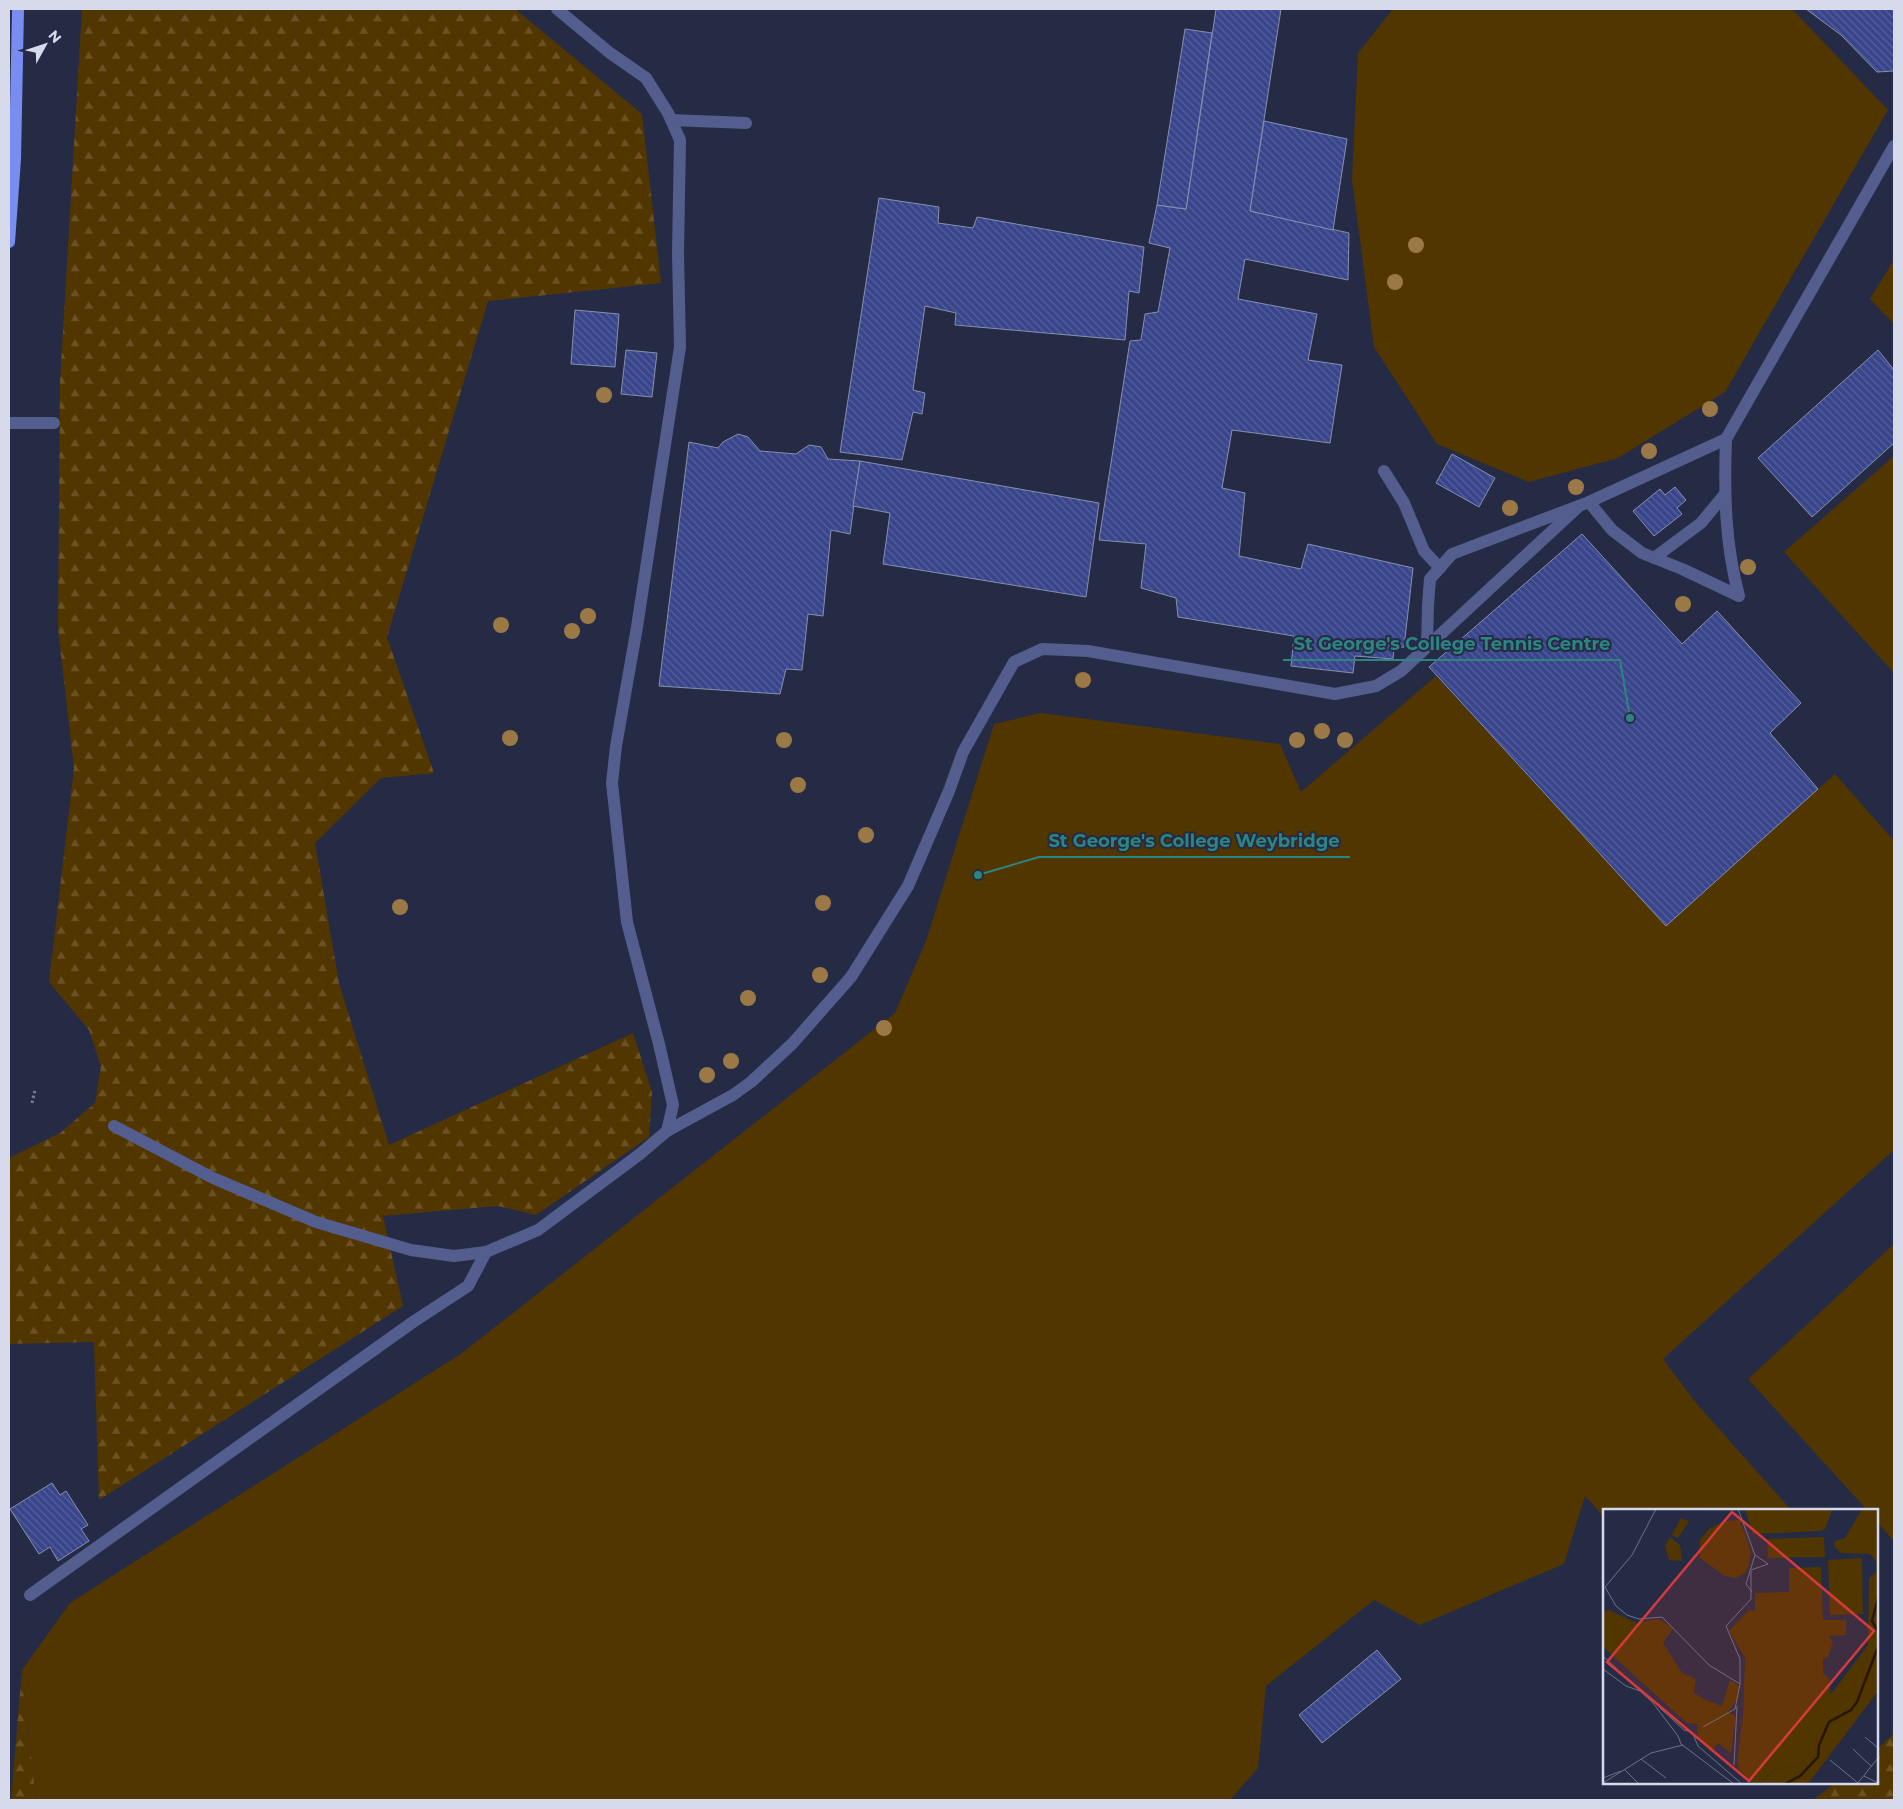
<svg xmlns="http://www.w3.org/2000/svg" width="1903" height="1809" font-family="Montserrat,sans-serif">
<style>
.grass{fill:#523600}
.forest{fill:url(#forest-firs)}
.building{fill:url(#building-back-hatch);stroke:#8790ae}
.lines{fill:none;stroke-linecap:round;stroke-linejoin:round}
.path{stroke:#777c91;stroke-width:3;stroke-dasharray:2.5 2.5;stroke-linecap:butt}
.lane{stroke:#535e8f;stroke-width:12}
.primary{stroke:#798df1;stroke-width:12}
.tree{fill:#9b7946}
.inset-river{fill:none;stroke:#251600;stroke-width:2.5}
.inset-road{fill:none;stroke:#6c7187;stroke-width:1}
.view{fill:#d63a3c;fill-opacity:0.15;stroke:#d63a3c;stroke-width:2.5}
.inset-edge{fill:none;stroke:#d6daeb;stroke-width:2.5}
.leader{fill:none;stroke:#2d8581;stroke-width:2}
.callout-dot{fill:#2d8581;stroke:#252b44;stroke-width:2}
.callout-label{font-size:18px;text-anchor:middle;font-weight:bold;fill:#2d8581;stroke:#252b44;stroke-width:4;stroke-linejoin:round;paint-order:stroke}
</style>
<defs>
<pattern id="forest-firs" width="22" height="20" patternUnits="userSpaceOnUse" patternTransform="scale(1.25)"><rect width="22" height="20" fill="#523600"/><path d="M5 1l3.5 6h-7zM16 11l3.5 6h-7z" fill="#6a5225"/></pattern>
<pattern id="building-back-hatch" width="6" height="6" patternUnits="userSpaceOnUse" patternTransform="scale(1.25)"><rect width="6" height="6" fill="#39458b"/><path d="M-1 5l2 2M0 0l6 6M5-1l2 2" fill="none" stroke="#555f9c"/></pattern>
</defs>
<rect width="100%" height="100%" fill="#252b44"/>
<!-- grass -->
<g class="grass">
<path d="M1393,9H1792L1888,110L1725,392L1618,458L1529,482L1437,444L1374,347L1352,179L1358,53Z"/>
<path d="M1894,260V324L1870,299Z"/>
<path d="M1894,456V673L1784,552Z"/>
<path d="M1436,676L1666,926L1835,774L1894,841V1150L1663,1359L1696,1403L1791,1510H1604V1517L1585,1496L1564,1564L1420,1625L1374,1600L1266,1686L1258,1768L1230,1800H36L22,1670L70,1603L462,1353L895,1013L926,941L994,724L1041,713L1280,744L1301,792Z"/>
<path d="M1894,1244V1541L1877,1522V1510H1867L1748,1379Z"/>
</g>
<!-- forest -->
<g class="forest">
<path d="M82,9H515L642,114L661,283L488,301L387,637L434,773L381,778L315,843L339,983L389,1145L633,1033L652,1092L649,1137L536,1215L498,1206L383,1216L403,1306L99,1500L94,1342L9,1344V1158L60,1133L95,1103L101,1066L89,1030L49,982L74,768L58,628L60,382Z"/>
<path d="M22,1670L36,1800H11Z"/>
<path d="M1894,1734V1800H1813L1835,1783H1877V1749Z"/>
</g>
<!-- building -->
<g class="building">
<path d="M1216,9H1281L1250,211L1349,233L1348,280L1245,259L1238,299L1317,314L1308,360L1342,365L1330,443L1232,430L1222,488L1245,493L1239,556L1301,569L1308,544L1413,568L1404,647L1394,648L1393,659L1355,656L1353,673L1291,666L1294,636L1178,617L1176,598L1141,588L1146,544L1099,540L1130,341L1141,340L1145,314L1158,312L1170,248L1149,243L1157,205L1186,209Z"/>
<path d="M1806,9H1894V71L1877,72L1841,35Z"/>
<path d="M1185,29L1212,33L1186,209L1157,205Z"/>
<path d="M1264,121L1347,139L1333,230L1250,211Z"/>
<path d="M879,198L939,207L938,223L973,228L977,217L1144,247L1139,293L1129,291L1125,340L955,325L956,313L925,306L913,390L925,393L922,414L913,412L902,460L840,452Z"/>
<path d="M575,310L619,314L615,367L571,364Z"/>
<path d="M626,350L657,353L652,397L621,394Z"/>
<path d="M1878,350L1894,370V443L1812,517L1758,458Z"/>
<path d="M738,434L748,437L760,451L796,454L809,445L821,447L828,459L860,461L850,534L831,530L823,616L808,614L802,670L786,669L780,694L659,686L689,442L718,448L723,442Z"/>
<path d="M1452,454L1495,478L1479,507L1436,483Z"/>
<path d="M860,461L1099,503L1086,597L883,564L890,513L853,506Z"/>
<path d="M1675,487L1686,500L1677,508L1682,514L1654,536L1633,511L1660,489L1665,495Z"/>
<path d="M1582,534L1682,644L1717,611L1801,703L1770,733L1818,789L1666,926L1429,667Z"/>
<path d="M52,1483L60,1495L66,1491L88,1525L81,1529L89,1541L58,1561L50,1547L39,1554L10,1509Z"/>
<path d="M1377,1650L1401,1679L1322,1743L1299,1715Z"/>
</g>
<g class="lines">
<!-- path -->
<g class="path">
<path d="M9,793H10"/>
<path d="M32,1103L35,1090"/>
</g>
<!-- lane -->
<g class="lane">
<path d="M557,9L610,53L646,78L668,113L680,140L678,252L680,347L637,627L616,746L612,783L627,922L659,1044L673,1105L667,1131L733,1095L751,1082L792,1044L851,977L908,886L949,791L963,752L1014,662L1042,649L1088,651L1335,694L1376,686L1401,671L1579,506"/>
<path d="M671,120L746,123"/>
<path d="M9,423H54"/>
<path d="M1384,471L1404,503L1424,551L1440,568"/>
<path d="M1589,502L1612,530L1642,553L1682,569L1739,596C1725,544 1724,493 1726,439"/>
<path d="M1654,558L1701,523L1725,494"/>
<path d="M1427,646L1428,605L1430,579L1452,554L1589,502L1726,439L1894,146"/>
<path d="M114,1126L213,1178L316,1222L411,1250L454,1256L486,1252L538,1230L640,1154L667,1131"/>
<path d="M30,1595L413,1322L468,1286L486,1252"/>
</g>
<!-- primary -->
<path class="primary" d="M9,242L15,159L18,9"/>
</g>
<!-- trees -->
<g class="tree">
<circle cx="1416" cy="245" r="8"/>
<circle cx="1395" cy="282" r="8"/>
<circle cx="604" cy="395" r="8"/>
<circle cx="1710" cy="409" r="8"/>
<circle cx="1649" cy="451" r="8"/>
<circle cx="1576" cy="487" r="8"/>
<circle cx="1510" cy="508" r="8"/>
<circle cx="1748" cy="567" r="8"/>
<circle cx="1683" cy="604" r="8"/>
<circle cx="588" cy="616" r="8"/>
<circle cx="501" cy="625" r="8"/>
<circle cx="572" cy="631" r="8"/>
<circle cx="1083" cy="680" r="8"/>
<circle cx="1322" cy="731" r="8"/>
<circle cx="510" cy="738" r="8"/>
<circle cx="784" cy="740" r="8"/>
<circle cx="1297" cy="740" r="8"/>
<circle cx="1345" cy="740" r="8"/>
<circle cx="798" cy="785" r="8"/>
<circle cx="866" cy="835" r="8"/>
<circle cx="823" cy="903" r="8"/>
<circle cx="400" cy="907" r="8"/>
<circle cx="820" cy="975" r="8"/>
<circle cx="748" cy="998" r="8"/>
<circle cx="884" cy="1028" r="8"/>
<circle cx="731" cy="1061" r="8"/>
<circle cx="707" cy="1075" r="8"/>
</g>
<!-- overview -->
<g transform="translate(1603 1509)">
<rect width="275" height="275" fill="#252b44"/>
<path d="M142,0H224L229,2L222,20L217,22L150,25ZM78,9L86,12L75,29L69,26ZM137,11L148,43L146,56L142,64L133,69L122,67L97,49V31L106,20L121,12ZM67,28L77,36L79,52L66,51L62,37ZM221,28L222,48L165,49L164,30ZM259,49L260,105L227,106L225,51ZM218,58L220,111H243V126L226,127L230,133L225,148L220,150V164L226,170L228,185L213,234L204,249L195,257L170,261L157,275L136,261L134,253L140,206L142,149L126,122L146,101L152,102V84L186,83V59Z" fill="#523600"/>
<path d="M259,0H275V182L205,275H150L136,261L157,275L171,261L195,257L204,249L213,233L228,185L265,136L266,70L274,62L273,52L267,45L238,44L231,37L232,32L242,29ZM6,101L33,114L55,110L70,119L60,134L79,164L93,170L91,184L103,191L119,197L127,171L136,177L134,191L125,203L133,207L128,244L115,234L108,243L95,229L94,215L84,214L0,138V102Z" fill="#523600"/>
<path class="inset-river" d="M275,89L269,112L275,122M182,275L197,267L215,248L216,236L226,213L248,201L254,193L275,138"/>
<path class="inset-road" d="M53,0L29,46L2,78L13,97L24,106L36,110L59,108L106,156L137,175V150L123,117L148,90V62M135,0L152,46L143,75L149,83M148,61L165,55L152,46M0,147L50,194L75,227M0,160L23,177L37,182M57,199L81,221M100,218L132,200L137,175M81,221L89,223L95,237L139,275M75,227L78,235L131,275M262,228L275,239M250,240L268,257M38,250L63,269M227,251L255,274M131,256L134,197M21,260L36,275M261,267L275,274M0,269L18,262M0,274L48,244L80,236M254,275L275,249"/>
<path class="view" d="M129,3L271,122L146,272L4,153Z"/>
<rect width="275" height="275" class="inset-edge"/>
</g>
<!-- callouts -->
<path class="leader" d="M1630 718L1620 660H1283M978 875L1039 857H1350"/>
<g class="callout-dot">
<circle cx="1630" cy="718" r="5"/>
<circle cx="978" cy="875" r="5"/>
</g>
<g class="callout-label">
<text x="1452" y="650">St George's College Tennis Centre</text>
<text x="1194" y="847">St George's College Weybridge</text>
</g>
<!-- border -->
<rect width="1903" height="1809" fill="none" stroke="#d6daeb" stroke-width="20"/>
<!-- north arrow -->
<g transform="translate(45 45) rotate(50)" stroke="#252b44" stroke-width="4" paint-order="stroke">
<path d="M0-4L9 19L0 12L-9 19Z" fill="#d6daeb"/>
<text y="-8" font-size="14" font-weight="bold" text-anchor="middle" fill="#d6daeb">N</text>
</g>
</svg>
